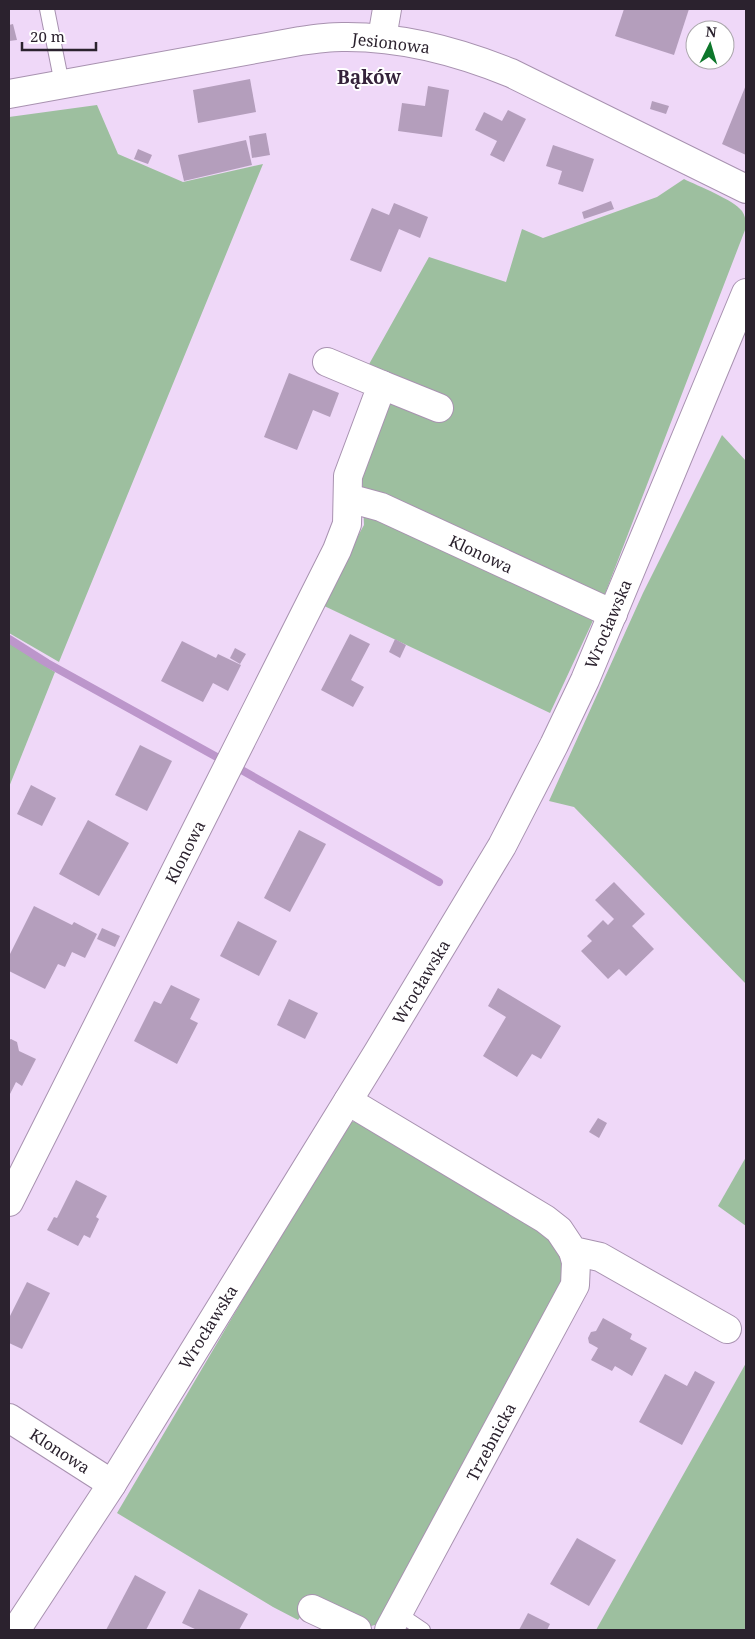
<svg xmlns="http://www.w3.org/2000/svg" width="755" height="1639" font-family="'Noto Serif',serif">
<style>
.green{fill:#9dbf9f}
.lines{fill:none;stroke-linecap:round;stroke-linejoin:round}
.stream{stroke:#bc96cb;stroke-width:8}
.building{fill:#b49ebc}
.service-casing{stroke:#a892b0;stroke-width:16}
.minor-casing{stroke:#a892b0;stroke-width:30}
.tertiary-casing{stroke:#a892b0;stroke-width:30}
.service{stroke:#fff;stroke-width:14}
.minor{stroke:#fff;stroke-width:28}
.tertiary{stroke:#fff;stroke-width:28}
.labels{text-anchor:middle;stroke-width:4;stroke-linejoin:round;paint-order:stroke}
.street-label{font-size:16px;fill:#2b222e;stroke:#fff}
.quarter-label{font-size:19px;font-weight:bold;fill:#35233b;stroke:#fff}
</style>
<rect width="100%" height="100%" fill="#efd8f8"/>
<!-- green -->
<g class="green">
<path d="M97,105L118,154L183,182L263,164L59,662L9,633V117Z"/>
<path d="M684,179C698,186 734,200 742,211C746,217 746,223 745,230L603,599L550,713L320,604L364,525L362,479L387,384L384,370L368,366L429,257L506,282L522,229L543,238L657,197Z"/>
<path d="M722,435L746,461V984L574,807L549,801L643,593Z"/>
<path d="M9,643L55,672L9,787Z"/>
<path d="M362,1119L562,1243L572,1270L386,1622L371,1626L311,1602L298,1620L273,1607L117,1513L346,1124Z"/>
<path d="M746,1157V1226L718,1206Z"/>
<path d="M746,1363V1630H596Z"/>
</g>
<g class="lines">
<!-- stream -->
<g class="stream">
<path d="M9,639L47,663L224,761"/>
<path d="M238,768L439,882"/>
</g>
</g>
<!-- building -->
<g class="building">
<path d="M624,9H689L674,55L615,36Z"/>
<path d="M13,24L17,40L9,41V25Z"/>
<path d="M250,79L256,112L198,123L193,90Z"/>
<path d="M746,85V155L722,144Z"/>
<path d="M428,86L449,90L442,137L398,131L402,103L425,106Z"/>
<path d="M652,101L669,106L666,114L650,109Z"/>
<path d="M508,110L526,119L504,162L490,155L497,141L475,130L484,112L502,121Z"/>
<path d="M266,133L270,155L252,158L249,136Z"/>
<path d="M246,140L252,165L184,181L178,155Z"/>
<path d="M553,145L594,159L583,192L558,184L562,171L546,166Z"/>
<path d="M138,149L152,155L148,164L134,159Z"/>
<path d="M611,201L614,209L584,219L582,212Z"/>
<path d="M394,203L428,217L420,238L399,229L381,272L350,260L372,208L389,215Z"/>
<path d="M289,373L339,393L330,417L313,410L297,450L264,437Z"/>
<path d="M350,634L370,644L351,680L364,687L353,707L321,690Z"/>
<path d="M395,639L406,645L400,658L389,652Z"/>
<path d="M182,641L216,658L218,654L241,665L228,691L213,683L203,702L161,681Z"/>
<path d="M235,648L246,654L240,664L230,658Z"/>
<path d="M140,745L172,761L147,811L115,795Z"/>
<path d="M31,785L56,798L42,826L17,814Z"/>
<path d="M88,820L129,843L99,896L59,874Z"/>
<path d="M299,830L326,844L290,912L264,898Z"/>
<path d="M614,882L645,914L632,926L654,949L626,976L619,969L608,979L581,951L592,941L587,936L603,920L608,925L614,919L595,900Z"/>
<path d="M34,906L72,925L74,922L97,934L85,958L72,952L65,967L58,964L45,989L9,971V956Z"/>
<path d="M238,921L277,941L259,976L220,956Z"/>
<path d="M102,928L120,936L115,947L97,939Z"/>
<path d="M171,985L200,999L190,1019L198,1023L177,1064L134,1041L154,1001L161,1004Z"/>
<path d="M498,988L561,1026L541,1059L532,1054L517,1077L483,1056L506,1017L488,1006Z"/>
<path d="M289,999L318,1013L305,1039L277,1025Z"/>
<path d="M11,1039L17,1042L19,1051L36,1059L22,1086L16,1082L9,1096V1040Z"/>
<path d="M598,1118L607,1123L599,1138L589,1132Z"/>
<path d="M76,1180L107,1196L96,1217L99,1219L90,1238L84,1235L78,1246L47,1230L54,1217L57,1218Z"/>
<path d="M27,1282L50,1293L22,1349L9,1343V1318Z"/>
<path d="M603,1318L632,1334L630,1339L647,1348L632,1376L615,1366L612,1371L591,1360L598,1348L589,1343L588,1338L591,1332L596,1331Z"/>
<path d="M695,1371L715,1382L682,1445L639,1422L665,1374L687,1386Z"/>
<path d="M577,1538L616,1560L589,1606L550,1584Z"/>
<path d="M135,1575L166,1592L146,1630H106Z"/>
<path d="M199,1589L248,1614L239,1630H197L182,1623Z"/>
<path d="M528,1613L550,1624L547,1630H519Z"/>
</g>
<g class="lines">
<!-- service casing -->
<g class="service-casing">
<g id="service">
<path d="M47,9L62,84"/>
<path d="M398,1613L423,1630"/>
</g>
</g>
<!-- minor casing -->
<g class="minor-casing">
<g id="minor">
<path d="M382,38L387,9"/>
<path d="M9,94L300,41C314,39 328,37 342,37C401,36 457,51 511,73L746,189"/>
<path d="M382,385L439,408"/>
<path d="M348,498L381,507L613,614"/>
<path d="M348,1101L545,1219L559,1230L573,1251L600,1257L727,1329"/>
<path d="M9,1202L337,550L347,524L348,476L382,385L327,362"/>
<path d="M9,1418L112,1484"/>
<path d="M312,1609L357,1630"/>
<path d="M389,1630L575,1285L576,1262L573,1251"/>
</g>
</g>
<!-- tertiary casing -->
<g class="tertiary-casing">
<path id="tertiary" d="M16,1630L112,1484L378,1052L502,846L554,745L585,680L746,293"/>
</g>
<!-- service -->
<use href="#service" class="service"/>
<!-- minor -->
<use href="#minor" class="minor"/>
<!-- tertiary -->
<use href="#tertiary" class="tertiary"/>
</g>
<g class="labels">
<!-- street labels -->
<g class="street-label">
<text transform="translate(391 43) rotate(7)" y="6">Jesionowa</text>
<text transform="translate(481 554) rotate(25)" y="6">Klonowa</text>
<text transform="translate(608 624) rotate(-67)" y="6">Wrocławska</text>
<text transform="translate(185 852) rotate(-63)" y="6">Klonowa</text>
<text transform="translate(421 982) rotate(-59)" y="6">Wrocławska</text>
<text transform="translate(208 1327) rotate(-58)" y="6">Wrocławska</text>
<text transform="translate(491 1442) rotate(-62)" y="6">Trzebnicka</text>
<text transform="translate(60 1451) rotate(33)" y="6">Klonowa</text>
</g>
<!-- quarter labels -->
<g class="quarter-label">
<text x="369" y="84">Bąków</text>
</g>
</g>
<!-- border -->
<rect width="755" height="1639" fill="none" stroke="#2b222e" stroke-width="20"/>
<!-- north arrow -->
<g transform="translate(710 45) rotate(5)"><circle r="24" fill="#ffffff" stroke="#aaa7ab"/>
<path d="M0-4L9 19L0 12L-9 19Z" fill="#0d772b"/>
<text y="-8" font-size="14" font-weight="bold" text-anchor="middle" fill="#2b222e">N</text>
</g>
<!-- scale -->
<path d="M22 42v8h74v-8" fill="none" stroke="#2b222e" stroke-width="2.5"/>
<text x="30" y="42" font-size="15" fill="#2b222e" stroke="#ffffff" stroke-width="4" paint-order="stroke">20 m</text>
</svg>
